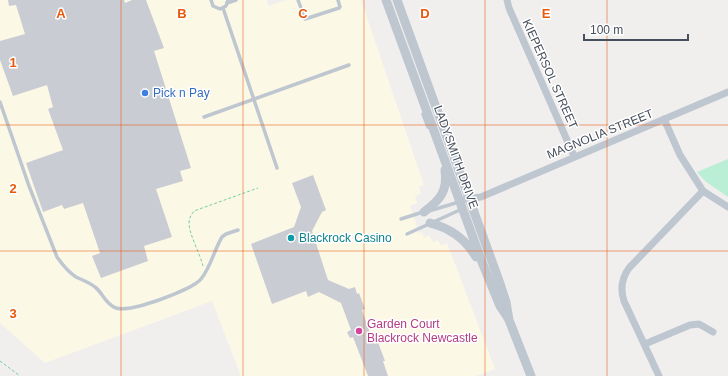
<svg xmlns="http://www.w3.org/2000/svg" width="728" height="376" font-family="Arial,sans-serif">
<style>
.commercial{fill:#fcf8e6}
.green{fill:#bbefd5}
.building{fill:#caccd4}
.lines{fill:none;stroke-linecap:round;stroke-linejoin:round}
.path{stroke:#73ceaa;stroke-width:1;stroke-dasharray:3 2;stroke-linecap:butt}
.service{stroke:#bec6d0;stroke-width:3.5}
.minor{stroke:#bec6d0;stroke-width:7}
.tertiary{stroke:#bec6d0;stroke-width:9}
.grid{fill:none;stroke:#e8590c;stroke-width:1;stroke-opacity:0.55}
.shop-dot{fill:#3f7fe0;stroke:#fff;stroke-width:1.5}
.culture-dot{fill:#0f9aa8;stroke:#fff;stroke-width:1.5}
.hotel-dot{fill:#d1479c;stroke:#fff;stroke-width:1.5}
.labels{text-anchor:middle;stroke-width:3;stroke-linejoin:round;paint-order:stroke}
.street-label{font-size:12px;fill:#464f5c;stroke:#fff}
.shop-label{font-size:12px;fill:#366cbe;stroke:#fff;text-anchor:start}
.culture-label{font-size:12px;fill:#0d838f;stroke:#fff;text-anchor:start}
.hotel-label{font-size:12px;fill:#b23c85;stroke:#fff;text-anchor:start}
.grid-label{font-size:13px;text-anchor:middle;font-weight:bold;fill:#e8590c;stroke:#fff;stroke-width:3;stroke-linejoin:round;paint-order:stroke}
</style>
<rect width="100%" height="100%" fill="#f1eeee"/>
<!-- commercial -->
<path class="commercial" d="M0,0H266L269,6L286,0H361L424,185L419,187L421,194L415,196L417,203L410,206L419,233L422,232L424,238L429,235L433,242L438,240L441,246L447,243L495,369L475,376H241L212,301L45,363L0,323Z"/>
<!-- green -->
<path class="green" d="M728,159V197L705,181L697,172Z"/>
<!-- building -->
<g class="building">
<path d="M8,0H124L125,3L132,0H146L164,48L154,51L191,168L180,171L183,181L156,189L172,237L144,246L148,261L101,278L92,256L100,253L83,203L64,209L62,205L43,212L26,163L63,150L48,109L53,107L47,85L13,96L0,60V41L25,34L16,5L9,6Z"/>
<path d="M313,175L326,210L322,212L312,231L328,280L349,289L355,287L357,294L359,293L365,309L362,310L374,344L378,342L385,361H383L388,376H368L353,337L350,338L347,332L351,330L341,303L319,292L308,297L306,291L272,304L251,244L294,227L301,207L292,183Z"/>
</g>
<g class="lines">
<!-- path -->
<g class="path">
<path d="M203,266C200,254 189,234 189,223C189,218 191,215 194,211L258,188"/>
<path d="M0,361L20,376"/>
</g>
<!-- service -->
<g class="service">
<path d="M211,0L213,6L220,9L226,6L228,0"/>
<path d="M298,0L305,19L339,8L340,7L338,0"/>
<path d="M227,3L236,0"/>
<path d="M223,8L277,168"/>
<path d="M0,102L29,186L57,257C62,264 68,272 76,277C82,280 89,282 95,287C103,293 105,304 116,308C130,313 192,290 201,279C211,267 214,250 222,237L226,234L238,230"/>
<path d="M423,114L428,127"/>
<path d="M204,117L349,65"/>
<path d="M429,211L459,202"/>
<path d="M401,219L423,212"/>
<path d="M407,234L462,209"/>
</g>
<!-- minor -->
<g class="minor">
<path d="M507,0L509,8L574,156"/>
<path d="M664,119L680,155L703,191L728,207"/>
<path d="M466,199L481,197L728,92"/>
<path d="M645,344L690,325L699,324L713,332"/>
<path d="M659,376L624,301C620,289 621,279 629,268L703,191"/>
</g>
<!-- tertiary -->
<g class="tertiary">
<path d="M386,0L482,262L500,306L508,318"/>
<path d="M397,0L498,278L506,302L509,320L531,376"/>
<path d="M424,212C440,200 448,191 445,170"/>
<path d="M430,223C450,228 465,238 476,257"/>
</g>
</g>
<!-- grid -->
<path class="grid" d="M121,0V376M243,0V376M364,0V376M485,0V376M607,0V376M0,125H728M0,251H728"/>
<!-- markers -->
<circle class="shop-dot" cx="145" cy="93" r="4"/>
<circle class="culture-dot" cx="291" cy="238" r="4"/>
<circle class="hotel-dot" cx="359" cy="331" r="4"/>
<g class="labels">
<!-- street labels -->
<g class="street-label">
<text transform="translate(550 74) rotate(66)" y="4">KIEPERSOL STREET</text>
<text transform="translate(600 134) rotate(-22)" y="4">MAGNOLIA STREET</text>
<text transform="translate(456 157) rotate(70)" y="4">LADYSMITH DRIVE</text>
</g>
<!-- shop labels -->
<g class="shop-label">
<text x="153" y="97">Pick n Pay</text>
</g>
<!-- culture labels -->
<g class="culture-label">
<text x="299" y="242">Blackrock Casino</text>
</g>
<!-- hotel labels -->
<g class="hotel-label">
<text x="367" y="328">Garden Court<tspan x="367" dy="14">Blackrock Newcastle</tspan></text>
</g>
</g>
<g class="grid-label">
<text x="61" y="18">A</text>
<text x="182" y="18">B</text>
<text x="303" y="18">C</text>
<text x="425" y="18">D</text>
<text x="546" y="18">E</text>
<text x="13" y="67">1</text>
<text x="13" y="193">2</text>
<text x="13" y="318">3</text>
</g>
<!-- scale -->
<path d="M584 34v6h104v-6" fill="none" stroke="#464f5c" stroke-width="2"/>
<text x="590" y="34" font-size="12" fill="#464f5c" stroke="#ffffff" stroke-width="3" paint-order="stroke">100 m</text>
</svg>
